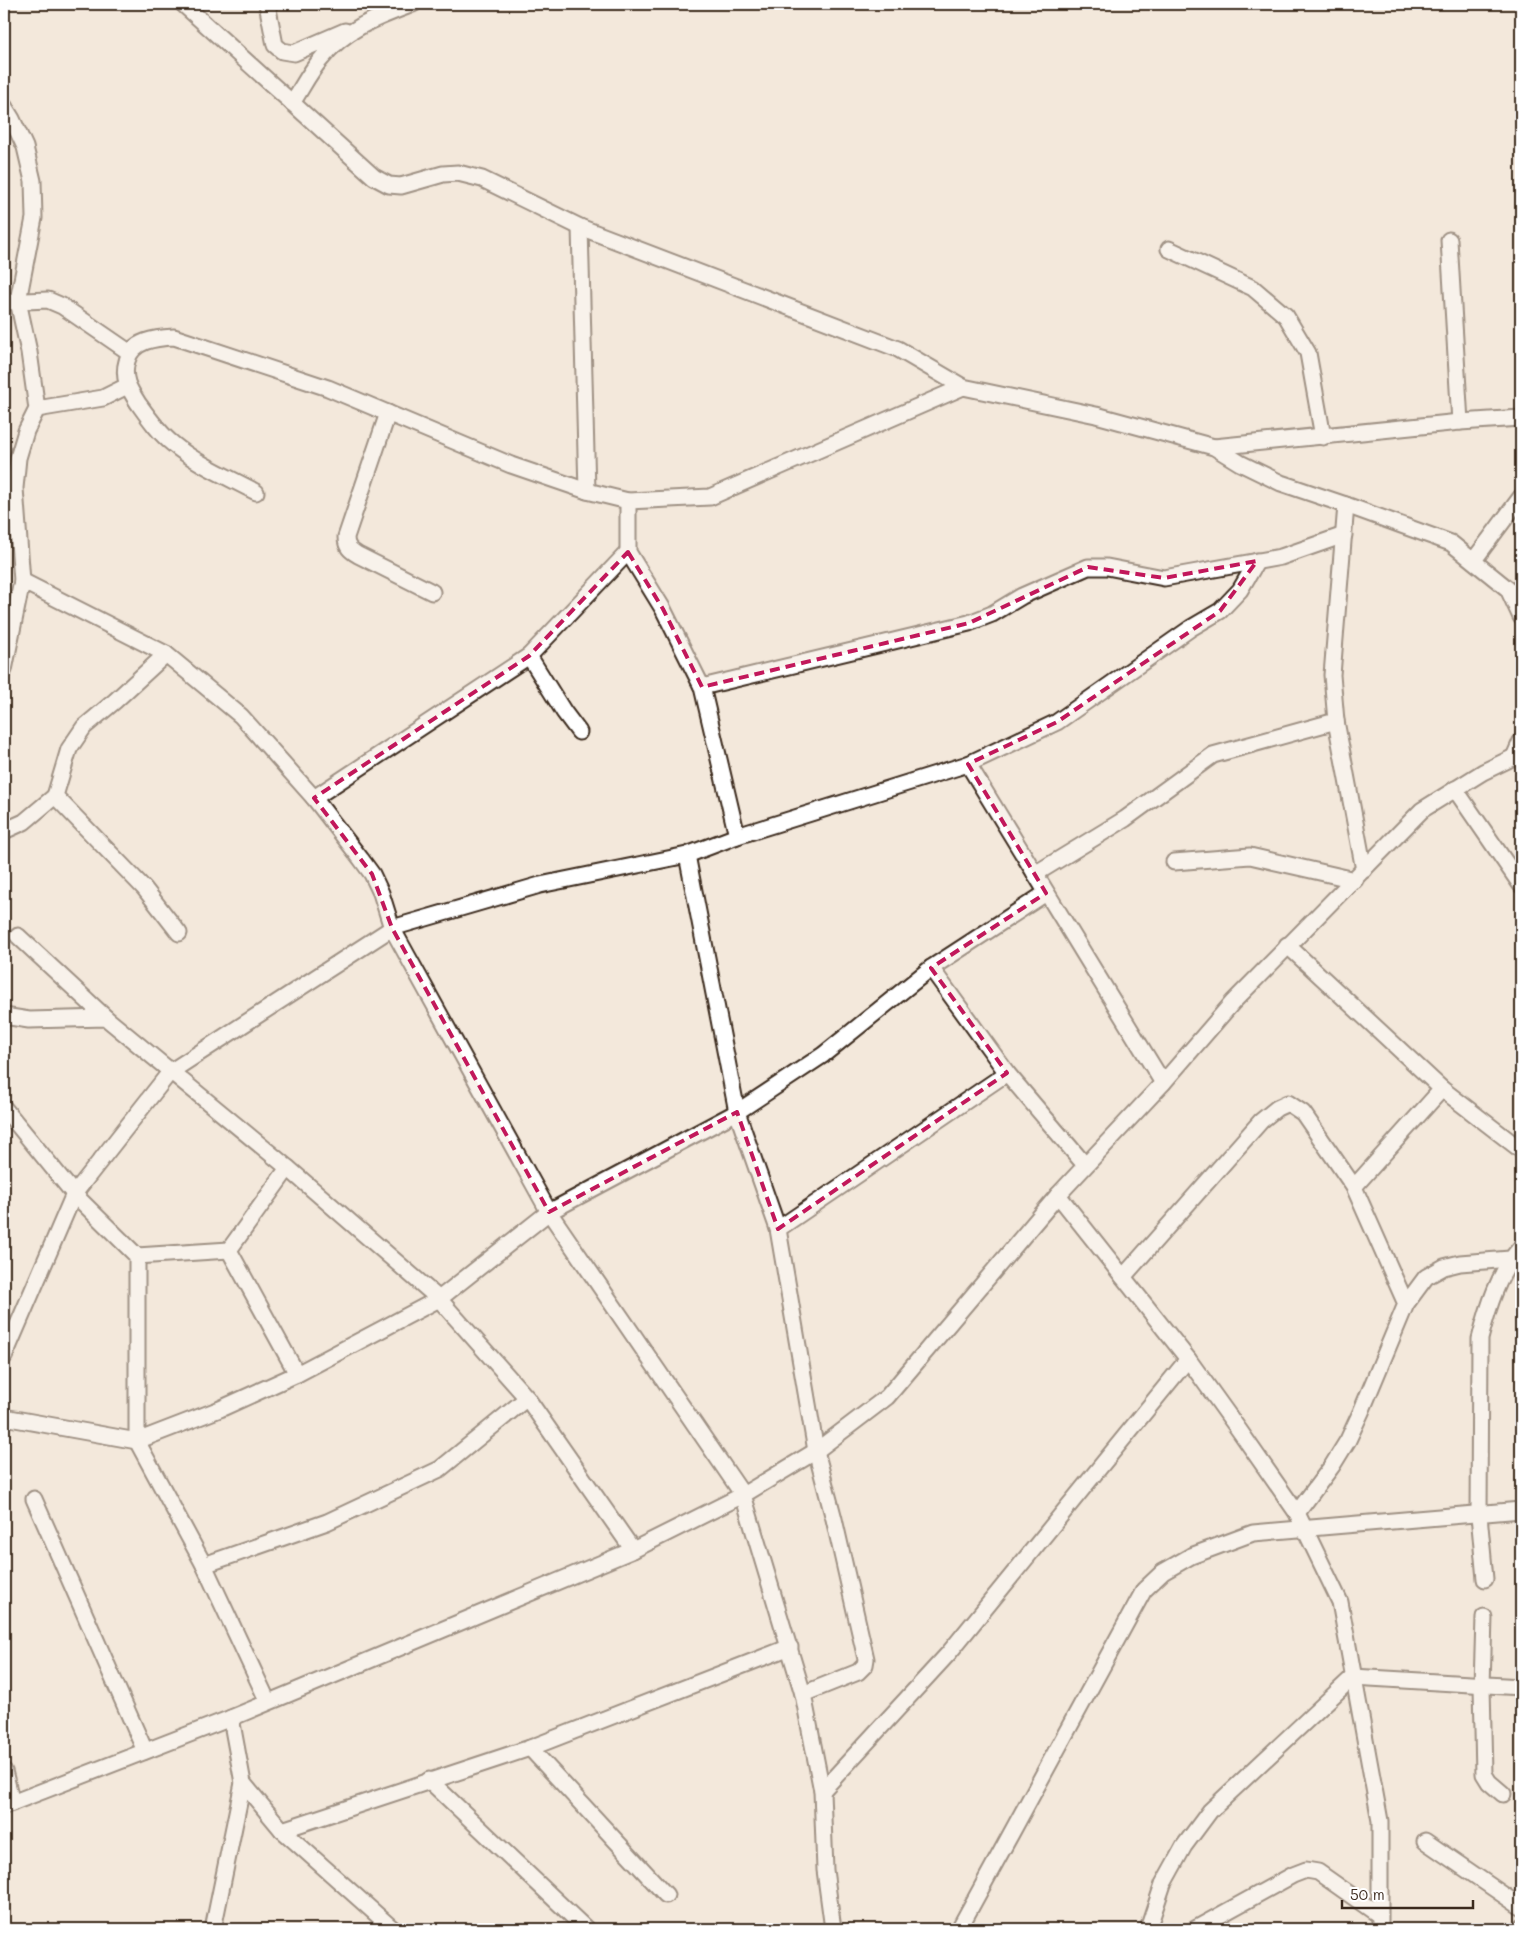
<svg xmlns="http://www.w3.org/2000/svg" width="1525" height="1933" font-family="Mali,sans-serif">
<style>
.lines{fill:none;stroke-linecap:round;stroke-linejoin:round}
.minor-casing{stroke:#3b2a1e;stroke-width:19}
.minor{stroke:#fff;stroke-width:15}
.marked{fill:none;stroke:#c2185b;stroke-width:4;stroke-dasharray:10 6;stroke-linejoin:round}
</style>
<rect width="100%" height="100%" fill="#f3e8db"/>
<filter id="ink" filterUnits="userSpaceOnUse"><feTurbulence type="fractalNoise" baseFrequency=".02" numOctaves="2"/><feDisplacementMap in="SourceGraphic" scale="10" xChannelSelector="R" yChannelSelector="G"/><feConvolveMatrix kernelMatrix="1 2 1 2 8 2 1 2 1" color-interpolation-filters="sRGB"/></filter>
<g filter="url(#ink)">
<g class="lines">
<!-- minor casing -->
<g class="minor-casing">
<g id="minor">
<path d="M183,4L374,177L389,185L401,186L443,174L458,173L482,179L580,227L898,349L963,387L1096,415L1214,447L1240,463L1281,483L1346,505L1451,543L1508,589L1521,617"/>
<path d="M267,4L275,45L282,51L294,53L345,31"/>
<path d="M292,103C302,88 310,71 322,58C346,28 379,17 413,4"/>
<path d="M4,106L12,119L25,147L33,181L34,218L18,301L29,352L37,409L26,431L18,458L15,488L22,581L4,670"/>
<path d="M580,227L587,491"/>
<path d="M1449,240L1460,422"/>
<path d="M1169,249L1253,288L1286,316L1308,353L1323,437"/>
<path d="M4,302L48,300L62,306L129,352"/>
<path d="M37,409L103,398L127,386"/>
<path d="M388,413L346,537C346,547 350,550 358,555L432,592"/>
<path d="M1214,447L1460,422L1521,418"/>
<path d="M256,492C228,477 197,464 173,444C159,433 148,417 138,403C129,389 122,378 127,361C132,340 156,338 174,337L328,388L511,465L587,491L628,501L710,497L963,387"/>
<path d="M628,501V552L663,609L702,687L737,836"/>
<path d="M1346,505L1332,675L1336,721L1364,870"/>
<path d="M1474,560L1521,497"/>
<path d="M22,581L166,654L241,716L314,798L361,859L372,874L381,893L392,928L549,1212L743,1495L803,1694L822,1791L825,1870L833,1929"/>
<path d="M166,654L115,701L84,727L69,749L55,796L144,888L179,933"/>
<path d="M529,656L564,712L579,732"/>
<path d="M702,687L969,623L992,614L1022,596L1088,567H1107L1164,578L1281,557L1344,535"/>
<path d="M1514,757L1521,741"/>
<path d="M968,764L1163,1083"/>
<path d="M1455,789L1521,885"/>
<path d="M314,798L529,656L628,552"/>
<path d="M4,831L24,822L55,796"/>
<path d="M687,855L737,1112L778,1229L816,1451L834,1519L866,1659L865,1665L858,1672L803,1694"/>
<path d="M1174,862L1250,856L1355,880"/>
<path d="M1035,874L1125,819L1213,755L1336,721"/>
<path d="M18,936L106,1018"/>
<path d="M1287,945L1442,1089L1521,1150"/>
<path d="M931,968L1007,1073L1085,1165"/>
<path d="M4,1016L29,1020L106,1018L288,1168L439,1299L527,1398L633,1550"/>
<path d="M4,1108L74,1194L137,1256V1441L204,1565L268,1702"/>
<path d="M1354,1187L1442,1089"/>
<path d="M1058,1195L1188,1359L1239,1430L1297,1513L1340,1602L1380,1821V1929"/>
<path d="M778,1229L1007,1073"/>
<path d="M229,1250L297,1374"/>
<path d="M229,1250L288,1168"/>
<path d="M137,1256L229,1250"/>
<path d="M1123,1277L1261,1121L1277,1108L1288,1103L1303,1113L1354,1187L1406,1304"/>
<path d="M4,1357L74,1194L170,1072L392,928L540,885L687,855L737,836L968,764L1057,722L1191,628L1220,611L1240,590L1257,561"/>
<path d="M4,1417L137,1441L220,1409L297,1374L439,1299L549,1212L737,1112L823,1055L931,968L1046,893"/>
<path d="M34,1499L145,1751"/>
<path d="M1297,1513L1332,1466L1348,1440L1361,1412L1406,1304L1426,1277L1444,1267L1460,1263L1510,1259"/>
<path d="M204,1565L327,1522L440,1469L527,1398"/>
<path d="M1485,1579L1479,1515L1480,1339C1488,1307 1499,1272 1521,1247"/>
<path d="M1484,1617L1482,1686L1484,1774L1489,1782L1503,1794"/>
<path d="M530,1748L666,1895"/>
<path d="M4,1771L12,1803"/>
<path d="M429,1780L586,1929"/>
<path d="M243,1783L282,1830L393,1929"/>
<path d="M822,1791L948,1654L1188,1359"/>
<path d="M4,1806L231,1718L633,1550L743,1495L816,1451L887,1397L1058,1195L1163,1083L1233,1002L1422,810L1483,772L1514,757L1521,758"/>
<path d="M282,1830L530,1748L790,1647"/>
<path d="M1425,1841L1521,1907"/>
<path d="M213,1929L243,1783L231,1718"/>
<path d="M959,1929L1144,1590L1163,1572L1191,1556L1253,1533L1521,1510"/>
<path d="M1148,1929L1163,1884L1184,1846L1210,1811L1353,1677L1521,1687"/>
<path d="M1195,1929L1293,1875L1306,1870L1318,1872L1379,1915"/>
<path d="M1520,1929L1521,1928"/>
</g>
</g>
<!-- minor -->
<use href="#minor" class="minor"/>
</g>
</g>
<!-- marked area -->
<path d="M0 0H1525V1933H0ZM628,552L663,609L702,687L969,623L1088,567L1164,578L1257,561L1220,611L1057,722L968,764L1046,893L931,968L1007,1073L778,1229L737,1112L549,1212L392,928L372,874L314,798L529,656Z" fill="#f3e8db" fill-opacity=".55" fill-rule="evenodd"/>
<path class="marked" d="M628,552L663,609L702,687L969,623L1088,567L1164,578L1257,561L1220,611L1057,722L968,764L1046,893L931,968L1007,1073L778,1229L737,1112L549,1212L392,928L372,874L314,798L529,656Z"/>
<!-- margin -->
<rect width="1525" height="1933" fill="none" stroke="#fff" stroke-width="20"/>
<rect x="10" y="10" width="1505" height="1913" fill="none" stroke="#3b2a1e" stroke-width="2" filter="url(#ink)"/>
<!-- scale -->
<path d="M1342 1900v8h131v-8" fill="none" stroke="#3b2a1e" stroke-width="2.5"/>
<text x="1350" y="1900" font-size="15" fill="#3b2a1e" stroke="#ffffff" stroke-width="4" paint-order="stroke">50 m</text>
</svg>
